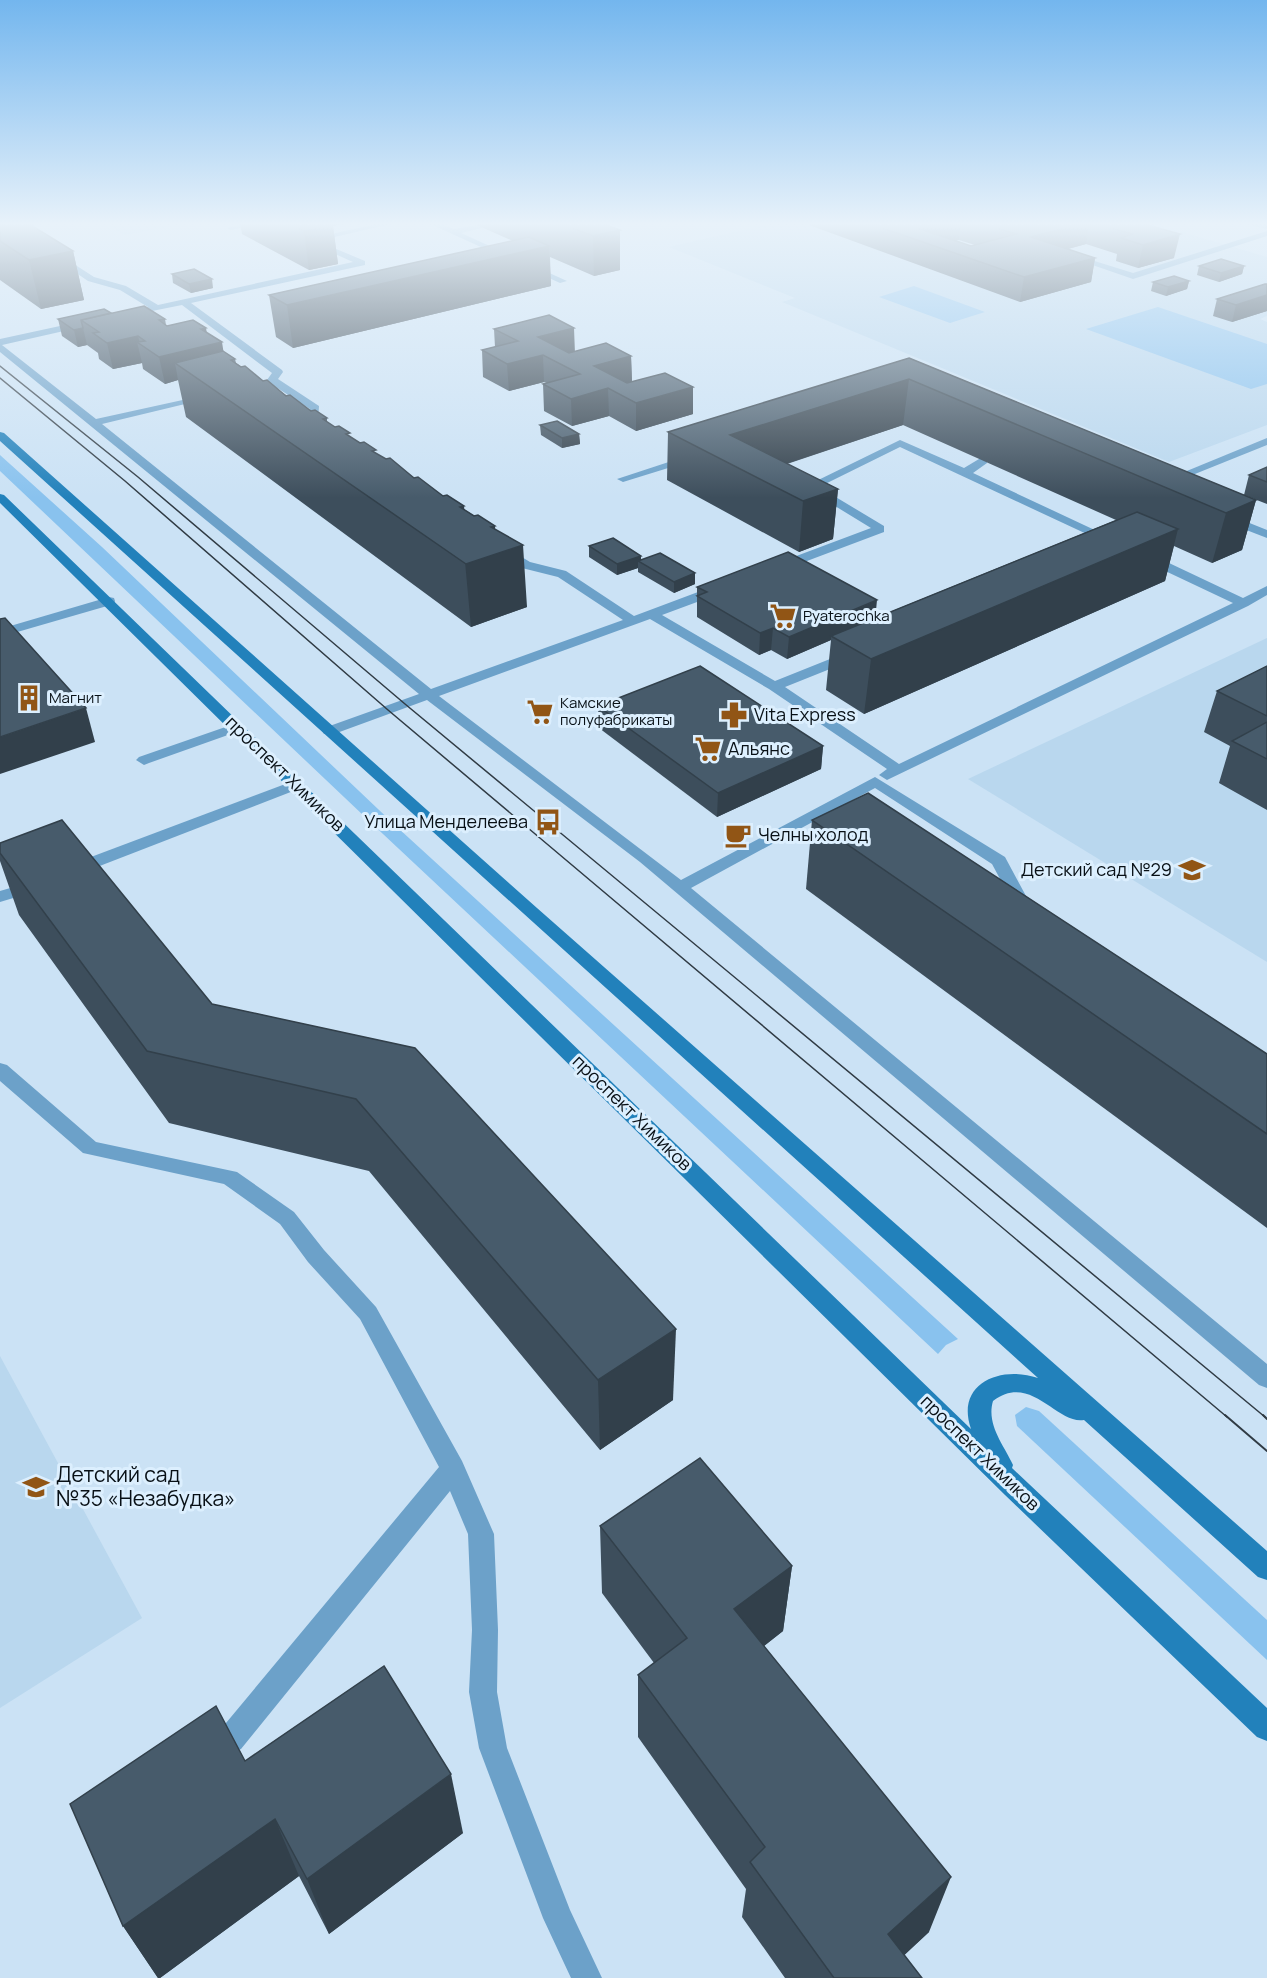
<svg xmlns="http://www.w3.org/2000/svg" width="1267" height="1978" font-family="Manrope,sans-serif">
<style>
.built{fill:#b9d7ee}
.green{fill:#89c2ee}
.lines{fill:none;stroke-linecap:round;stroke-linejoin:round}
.lane{fill:#6ca1c9;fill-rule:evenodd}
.street{fill:#6ca1c9;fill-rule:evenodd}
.secondary{fill:#2281bb;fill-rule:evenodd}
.tram-far1{stroke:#303b44;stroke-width:1.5}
.tram{stroke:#303b44;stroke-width:2}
.wall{fill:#3d4e5c;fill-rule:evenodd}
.shaded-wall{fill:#32404b}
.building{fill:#475b6b;stroke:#32404b;stroke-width:1.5}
.labels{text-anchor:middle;stroke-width:6;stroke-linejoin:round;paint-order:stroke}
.far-poi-label{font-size:15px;fill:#081016;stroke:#dceffe;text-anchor:start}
.poi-label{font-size:18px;fill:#081016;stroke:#dceffe;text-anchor:start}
.street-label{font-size:18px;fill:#081016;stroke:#dceffe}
.near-poi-label{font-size:21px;fill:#081016;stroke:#dceffe;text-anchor:start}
</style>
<rect width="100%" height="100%" fill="#cbe2f5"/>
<!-- built -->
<g class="built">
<path d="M102,222H196L125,235Z"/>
<path d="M778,222H1148L1267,257V316L1260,319L1267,322V425L1169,462L782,302L795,298L669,247Z"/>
<path d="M1267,638V962L968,779Z"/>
<path d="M0,1356L142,1618L0,1708Z"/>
</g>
<!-- green -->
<g class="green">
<path d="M914,286L985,312L950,323L879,297Z"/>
<path d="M1158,307L1267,344V384L1251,389L1086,329Z"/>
<path d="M0,455L102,547L398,828L958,1339L946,1345L938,1354L383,834L0,471Z"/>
<path d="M1026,1407L1039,1411L1267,1620V1660L1017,1426L1015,1415Z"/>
</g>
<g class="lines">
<!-- lane -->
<g class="lane">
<path d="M253,222H268L231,230L227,228Z"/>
<path d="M386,222H399L317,241L365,261V265L191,303L282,370L283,372L278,379L319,406L318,422L327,429L322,432L308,423L310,409L268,382L267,380L272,373L182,305L122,317V313L148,307L120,290L88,281L53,257L60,255L94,277L126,286L158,305L353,262L304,240Z"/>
<path d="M426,222H436L454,229L482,224V228L461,233L567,281L560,283Z"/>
<path d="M1267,231V236L1133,279L1081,261L1085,258L1133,273Z"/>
<path d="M83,321L86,322V326L2,345L96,419L210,394V398L102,424L431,689L623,620L558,577L522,568L501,554L499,551L505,547L530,562L566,571L634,616L714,586H724L725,589L724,592L662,615L775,681L845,653H855L857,656L855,659L785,687L899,764L1233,603L1142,560L1140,557L1142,554H1150L1243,598L1267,586V595L1248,606L887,780L879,775L887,769L769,689L650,619L439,696L681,880L875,777L1005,857L1026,896L1036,905L1034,909H1022L1013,903L992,864L875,788L691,888L1267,1364V1388L1259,1385L640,862L427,700L334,734H324L322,731L324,728L419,694L0,352V339Z"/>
<path d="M1267,438V445L1170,484H1162L1160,482Z"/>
<path d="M900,440L964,468L979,459H987V463L973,473L1116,540L1114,543H1106L900,447L819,487L884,526V532L783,570H775L773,567L775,564L871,528L804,487Z"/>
<path d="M690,455L696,458L694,460L623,482L617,479Z"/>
<path d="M1227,514L1267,530V538L1223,521L1221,518Z"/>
<path d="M109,597L114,598L115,601L114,604L0,637V629Z"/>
<path d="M237,723L242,724L244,727L242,730L149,763L144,765L136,760L139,757Z"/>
<path d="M296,780L301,782L304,785L301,788L79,874L73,875L65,870L67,866Z"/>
<path d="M24,884L30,885L32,889L30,893L0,902V891Z"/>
<path d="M0,1063L7,1065L96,1142L237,1172L294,1212L324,1250L376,1307L462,1461L494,1534L498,1630L497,1692L507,1748L570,1910L602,1978H571L543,1918L479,1748L469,1692L472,1630L468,1534L450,1491L241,1749L231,1753L221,1749L217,1739L221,1729L439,1467L360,1319L308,1262L280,1224L224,1184L83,1153L0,1081Z"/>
</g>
<!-- street -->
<path class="street" d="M1244,222L1267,225V229L1245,224Z"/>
<!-- secondary -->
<path class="secondary" d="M0,432L4,433L537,908L1267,1551V1580L1258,1577L1084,1420C1057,1425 1031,1372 993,1401C986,1425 1004,1445 1013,1465L1012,1468L1267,1708V1741L1257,1737L1005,1495L0,503V494L4,495L971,1429C955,1383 1001,1365 1038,1378L0,441Z"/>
<!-- tram-far1 -->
<g class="tram-far1">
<path d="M0,366L138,477L405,704L1265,1417"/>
<path d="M0,378L125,481L388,710L1227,1417"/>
</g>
<!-- tram -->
<g class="tram">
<path d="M1225,1415L1267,1451"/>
<path d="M1263,1415L1267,1419"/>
</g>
</g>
<!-- wall -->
<g class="wall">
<path d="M0,222L73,251L84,300L41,309L0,280Z"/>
<path d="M240,222H356L333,226L338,264L309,270L242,234Z"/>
<path d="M470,222H599L620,230V270L594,276L550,257L551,286L293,348L276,337L269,295L513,241Z"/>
<path d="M810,222H1022L1030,224L1039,222H1137L1174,258L1138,268L1116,261L1117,254L1086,244L1068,249L1095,258L1091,282L1020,302L809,225ZM955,240H959L975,245L971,246Z"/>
<path d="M1199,266H1244L1242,274L1219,282L1197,275Z"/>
<path d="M172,274L213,288L191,293L173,283Z"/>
<path d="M1189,281L1187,289L1166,296L1151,291L1153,282Z"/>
<path d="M1267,284V311L1232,322L1213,316L1217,299Z"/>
<path d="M111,313L165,319L166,325L167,326L207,333L224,352L235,359L236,363L311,411L327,418V422L495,529L527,607L471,627L186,417L178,380L165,384L143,369L142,363L113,369L99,359L98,353L87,345L78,347L62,336L58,319Z"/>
<path d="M494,329L575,352L631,356L632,382L693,414L636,431L609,416L572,426L544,411L543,384L547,383L544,382L509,391L483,377L482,350L495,347Z"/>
<path d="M909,358L1256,500L1242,550L1212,563L1174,546L1165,581L864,714L826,690L831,640L787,659L771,650L759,655L697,617V587L875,618L1116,520L903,425L787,464L838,489L833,539L799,552L667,480L668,432Z"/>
<path d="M540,425L579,434L580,444L562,448L541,435Z"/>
<path d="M1267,467V504L1244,495L1249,475Z"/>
<path d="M589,546L641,556V560L695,573V584L674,593L638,572V568L617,575L589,557Z"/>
<path d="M1267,666V810L1219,783L1230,746L1204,732L1217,691Z"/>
<path d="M598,706L823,746L821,769L717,817L599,728Z"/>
<path d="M812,820L1267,1054V1228L806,889Z"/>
<path d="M0,843L212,1004L415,1048L673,1400L600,1450L369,1171L169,1123L19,915L0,861Z"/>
<path d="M600,1526L792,1566L783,1631L764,1646L929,1932L904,1955L922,1978H785L742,1917L746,1889L638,1737V1675L654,1663L602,1593Z"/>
<path d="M245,1761L463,1833L329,1934L299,1876L160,1978H158L123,1926Z"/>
</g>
<!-- shaded-wall -->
<g class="shaded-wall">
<path d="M286,222H356L333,226L338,264L309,270L304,231Z"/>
<path d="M942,222H961L959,240L934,246L917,228Z"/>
<path d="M1090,222L1086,244L1027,260L1031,237Z"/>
<path d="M620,230V270L594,276L593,236Z"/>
<path d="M1180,234L1174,258L1138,268L1143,245Z"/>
<path d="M549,246L551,286L293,348L287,305Z"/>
<path d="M73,251L84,300L41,309L29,260Z"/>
<path d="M1095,258L1091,282L1020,302L1024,277Z"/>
<path d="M1244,266L1242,274L1219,282L1221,273Z"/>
<path d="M212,279L213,288L191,293L189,284Z"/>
<path d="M1189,281L1187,289L1166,296L1168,287Z"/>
<path d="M1267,295V311L1232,322L1236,305Z"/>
<path d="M83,328L87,345L78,347L74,330Z"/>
<path d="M206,328L209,345L222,342L226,368L175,363L178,380L165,384L159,357L201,329Z"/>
<path d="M574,328L575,354L543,355L544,382L509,391L507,364L538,337Z"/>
<path d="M138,336L140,344L137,342L142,363L113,369L107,343Z"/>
<path d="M631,356L632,383L608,389L609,416L572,426L571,399L594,366Z"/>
<path d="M909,379L903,425L752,475L730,435Z"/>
<path d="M693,387V414L636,431V403Z"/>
<path d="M579,434L580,444L562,448V438Z"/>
<path d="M838,489L833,539L799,552L803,501Z"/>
<path d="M1256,500L1242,550L1212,563L1226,513Z"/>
<path d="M464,506L469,563L491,527L495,526L496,554L523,545L527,607L471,627L460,507Z"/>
<path d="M1178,529L1165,581L864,714L871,659Z"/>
<path d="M641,556V562L638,561V568L617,575V564Z"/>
<path d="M695,573V584L674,593V582Z"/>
<path d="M877,600L875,621L831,636V640L787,659L789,637Z"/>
<path d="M773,628L771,650L759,655L760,633Z"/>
<path d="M86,708L95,742L0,774V737Z"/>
<path d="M823,746L821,769L717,817L718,793Z"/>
<path d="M676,1329L673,1400L600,1450L598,1380Z"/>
<path d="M792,1566L783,1631L728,1674L734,1609Z"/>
<path d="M451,1774L463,1833L329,1934L307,1879Z"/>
<path d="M275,1819L299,1876L160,1978H158L123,1926Z"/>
<path d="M951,1877L929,1932L880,1978L888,1934Z"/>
</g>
<!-- building -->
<g class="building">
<path d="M0,222H26L73,251L29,260L0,241Z"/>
<path d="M286,222H327L333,225L304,231Z"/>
<path d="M557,222H599L620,230L593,236Z"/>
<path d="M865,222H942L917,228L971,246L1016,234L977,222H1022L1030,224L1039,222H1088L1031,237L1095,258L1024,277Z"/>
<path d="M1092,222H1137L1180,234L1143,245L1121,238L1132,234Z"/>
<path d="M529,237L549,246L287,305L269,295Z"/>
<path d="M1221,259L1244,266L1221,273L1199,266Z"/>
<path d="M194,269L212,279L189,284L172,274Z"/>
<path d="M1174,276L1189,281L1168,287L1153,282Z"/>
<path d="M1265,284H1267V295L1236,305L1217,299Z"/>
<path d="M144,306L165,319L159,320L167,326L193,320L206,328L201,329L222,342L159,357L137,342L145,341L138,336L107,343L93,333L99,332L81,320Z"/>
<path d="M104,309L111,313L81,320L83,328L74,330L58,319Z"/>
<path d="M549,315L574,328L538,337L569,353L606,343L631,356L594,366L627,383L665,373L693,387L636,403L608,388L571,399L543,384L580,374L543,355L507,364L482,350L518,341L494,329Z"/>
<path d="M223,351L235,359L231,360L241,367L245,366L263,381L267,380L286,396L290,395L311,411L315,410L327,418L323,419L335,427L339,426L350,433L346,434L360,443L364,442L376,450L372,451L386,459L390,458L414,478L418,477L443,496L447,495L464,506L460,507L474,516L478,515L495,526L491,527L523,545L466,564L175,363Z"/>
<path d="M909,358L1256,500L1226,513L909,379L730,435L838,489L803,501L668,432Z"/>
<path d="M557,421L579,434L562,438L540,425Z"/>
<path d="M1267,467V482L1249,475Z"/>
<path d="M1137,512L1178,529L871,659L831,636Z"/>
<path d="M613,538L641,556L617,564L589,546Z"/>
<path d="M788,552L877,600L789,637L773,628L760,633L697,596L707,592L697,587Z"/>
<path d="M660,553L695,573L674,582L638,561Z"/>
<path d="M5,618L86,708L0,737V619Z"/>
<path d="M700,666L823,746L718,793L598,706Z"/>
<path d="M1267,666V716L1217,691Z"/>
<path d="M1267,722V759L1232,741Z"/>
<path d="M868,793L1267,1054V1134L812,820Z"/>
<path d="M62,820L212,1004L415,1048L676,1329L598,1380L356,1099L147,1051L0,853V843Z"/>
<path d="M700,1458L792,1566L734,1609L951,1877L888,1934L922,1978H834L750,1862L765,1847L638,1675L687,1638L600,1526Z"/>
<path d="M384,1666L451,1774L307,1879L275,1819L123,1926L70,1804L216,1706L245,1761Z"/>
</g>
<!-- sky -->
<linearGradient id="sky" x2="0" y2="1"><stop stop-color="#73b6ee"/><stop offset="0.45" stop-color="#e8f2fa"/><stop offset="1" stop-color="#e8f2fa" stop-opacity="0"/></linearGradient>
<rect width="1267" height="498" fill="url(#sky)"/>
<!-- icons -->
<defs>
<g id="supermarket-bare" transform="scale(2.07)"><path d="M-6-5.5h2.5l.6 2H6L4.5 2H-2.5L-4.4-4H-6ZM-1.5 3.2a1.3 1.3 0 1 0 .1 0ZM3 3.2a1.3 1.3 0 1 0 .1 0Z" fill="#915515" stroke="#dceffe" stroke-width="2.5" paint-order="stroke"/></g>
<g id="building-bare" transform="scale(2.07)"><path d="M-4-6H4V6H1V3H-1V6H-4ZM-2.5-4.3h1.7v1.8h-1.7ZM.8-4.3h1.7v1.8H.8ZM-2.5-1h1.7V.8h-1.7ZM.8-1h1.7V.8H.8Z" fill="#915515" stroke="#dceffe" stroke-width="2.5" paint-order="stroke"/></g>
<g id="pharmacy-bare" transform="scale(2.07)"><path d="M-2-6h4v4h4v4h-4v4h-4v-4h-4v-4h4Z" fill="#915515" stroke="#dceffe" stroke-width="2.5" paint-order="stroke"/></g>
<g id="bus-bare" transform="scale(2.07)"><path d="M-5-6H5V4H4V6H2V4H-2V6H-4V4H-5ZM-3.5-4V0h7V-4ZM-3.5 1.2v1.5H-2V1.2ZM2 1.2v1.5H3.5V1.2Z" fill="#915515" stroke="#dceffe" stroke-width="2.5" paint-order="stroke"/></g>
<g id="cafe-bare" transform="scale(2.07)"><path d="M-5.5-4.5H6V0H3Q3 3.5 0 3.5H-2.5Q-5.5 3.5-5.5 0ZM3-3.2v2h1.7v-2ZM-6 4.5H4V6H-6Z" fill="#915515" stroke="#dceffe" stroke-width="2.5" paint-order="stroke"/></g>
<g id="school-bare" transform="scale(2.07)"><path d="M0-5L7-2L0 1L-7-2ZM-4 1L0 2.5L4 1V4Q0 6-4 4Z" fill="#915515" stroke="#dceffe" stroke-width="2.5" paint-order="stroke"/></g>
</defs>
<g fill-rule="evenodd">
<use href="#supermarket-bare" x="783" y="616"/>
<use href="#building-bare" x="29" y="698"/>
<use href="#supermarket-bare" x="540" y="712"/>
<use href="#pharmacy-bare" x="734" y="715"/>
<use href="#supermarket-bare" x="708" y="749"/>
<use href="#bus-bare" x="548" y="822"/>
<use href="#cafe-bare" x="738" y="835"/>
<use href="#school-bare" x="1192" y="870"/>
<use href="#school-bare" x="36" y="1487"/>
</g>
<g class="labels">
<!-- far-poi labels -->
<g class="far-poi-label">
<text x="803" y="621">Pyaterochka</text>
<text x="49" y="703">Магнит</text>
<text x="560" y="708">Камские<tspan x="560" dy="17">полуфабрикаты</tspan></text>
</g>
<!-- poi labels -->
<g class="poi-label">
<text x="754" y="721">Vita Express</text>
<text x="728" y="755">Альянс</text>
<text x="528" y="828" text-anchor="end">Улица Менделеева</text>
<text x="758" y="841">Челны холод</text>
<text x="1172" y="876" text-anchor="end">Детский сад №29</text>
</g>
<!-- street labels -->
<g class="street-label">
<text transform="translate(285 774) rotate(44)" y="6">проспект Химиков</text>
<text transform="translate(632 1113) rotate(44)" y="6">проспект Химиков</text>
<text transform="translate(980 1453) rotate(44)" y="6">проспект Химиков</text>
</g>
<!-- near-poi labels -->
<g class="near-poi-label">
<text x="56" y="1482">Детский сад<tspan x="56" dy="24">№35 «Незабудка»</tspan></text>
</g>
</g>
</svg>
